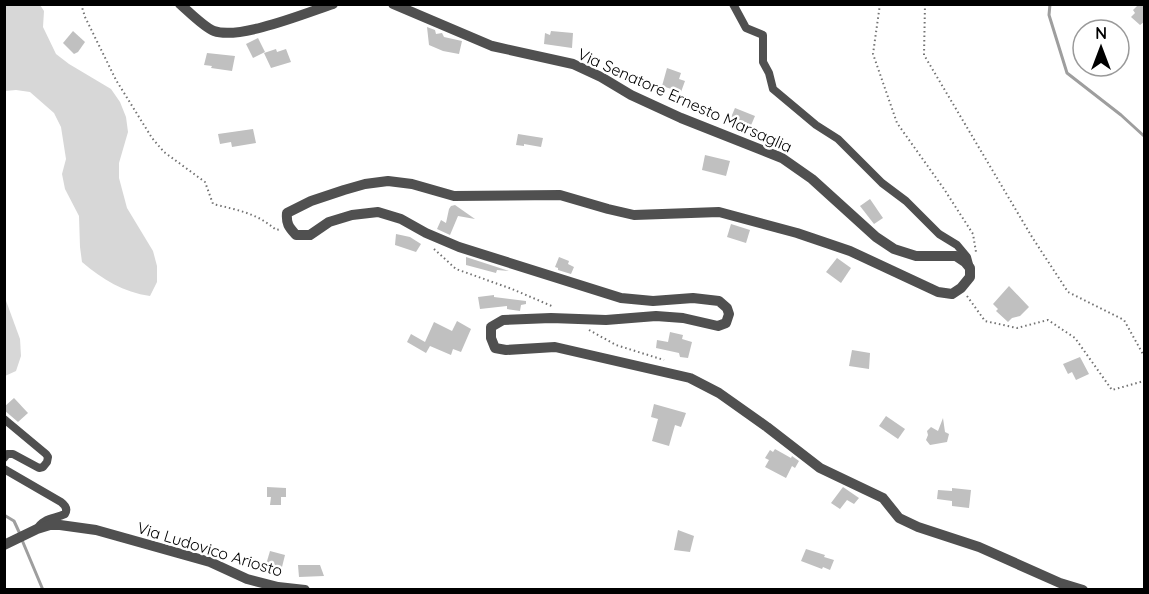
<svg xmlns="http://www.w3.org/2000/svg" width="1149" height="594" font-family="Quicksand,sans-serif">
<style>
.green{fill:#d7d7d7}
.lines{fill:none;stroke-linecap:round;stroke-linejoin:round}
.stream{stroke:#9e9e9e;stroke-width:3}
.building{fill:#c0c0c0}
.path{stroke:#727272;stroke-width:2;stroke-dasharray:1.5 3;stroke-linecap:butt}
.minor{stroke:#505050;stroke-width:8}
.tertiary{stroke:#505050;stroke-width:10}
.labels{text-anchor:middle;stroke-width:5;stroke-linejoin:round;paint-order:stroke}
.street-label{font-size:16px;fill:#000;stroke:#fff}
</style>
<rect width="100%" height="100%" fill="#fff"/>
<!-- green -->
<g class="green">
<path d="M4,5H40L44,11L43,27L56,54L69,64L111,89L120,102L126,117L128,132L119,163V178L127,208L153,251L157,266V282L150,296C123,292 103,280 82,262L80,247L79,216L65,189L62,174L66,159L61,127L54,113L30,92L16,90L5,91Z"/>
<path d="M5,298L20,339L21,356L16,371L5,376Z"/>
</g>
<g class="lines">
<!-- stream -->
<g class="stream">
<path d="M1050,4L1049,15L1067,73L1121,115L1144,136"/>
<path d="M4,515L14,521L20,534"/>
<path d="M22,540L43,590"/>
</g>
</g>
<!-- building -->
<g class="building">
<path d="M1139,4L1142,6L1144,4V23V22L1140,25L1131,17L1135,13L1133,10Z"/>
<path d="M427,27L435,30L436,34L442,33L444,37L462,41L459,54L443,51L429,45Z"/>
<path d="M73,31L85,42L78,52L74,54L63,43Z"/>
<path d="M551,31L573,33L572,48L544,44L545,33L550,35Z"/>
<path d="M258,38L265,52L253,58L246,44Z"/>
<path d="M276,49L277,52L286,49L291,62L271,68L264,53Z"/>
<path d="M207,53L235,56L232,71L211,68L212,66L204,65Z"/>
<path d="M667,68L681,73L679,79L685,81L681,92L662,86Z"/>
<path d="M735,108L755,116L749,130L729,122Z"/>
<path d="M253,129L256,143L232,147L231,142L220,144L218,134Z"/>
<path d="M518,134L543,138L541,147L524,144V146L516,145Z"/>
<path d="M705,155L730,161L726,176L702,170Z"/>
<path d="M870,199L883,218L874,224L860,206Z"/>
<path d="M455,205L475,219L458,216L450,235L437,229L441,220L446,223L449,209L451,206Z"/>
<path d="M731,224L750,230L746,243L727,237Z"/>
<path d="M396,234L410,237L421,244L416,252L395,245Z"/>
<path d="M466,257L509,271L497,270L496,273L466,265Z"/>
<path d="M559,257L569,261L568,264L574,267L571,274L558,270V268L555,267Z"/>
<path d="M837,258L851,268L841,283L826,272Z"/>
<path d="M1009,286L1029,307L1020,316L1012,318L1008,322L996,311L998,309L993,304Z"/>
<path d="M494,295V297L526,301V304L521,305L520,311L507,309V306L480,309L478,297Z"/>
<path d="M457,321L471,329L461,352L453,349L451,355L430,346L426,353L407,342L411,334L425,342L434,322L452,331Z"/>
<path d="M670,332L683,335L682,339L692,342L688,358L680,357L679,353L656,348L657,340L668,342Z"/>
<path d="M852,350L870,353L869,369L849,366Z"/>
<path d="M1080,357L1089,374L1076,380L1072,372L1068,374L1063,364Z"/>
<path d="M14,398L28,413L18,422L4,410V407Z"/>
<path d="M654,404L686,413L681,427L675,425L669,446L652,441L658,419L651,417Z"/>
<path d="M886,416L905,429L898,439L879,426Z"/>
<path d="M943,418L945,432L949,434L947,442L930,445L926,440L928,435L927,431L931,427L938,431Z"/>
<path d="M775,449L791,458L792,456L799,461L795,468L792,466L786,478L765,467L769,460L765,458L770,450L773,452Z"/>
<path d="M267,487L286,488V497H281V505H270L271,497H267Z"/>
<path d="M843,487L859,498L854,504L847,500L840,509L831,503Z"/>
<path d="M952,488L971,490L969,508L952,506V501L937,499L938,490L952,491Z"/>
<path d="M678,530L694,536L690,552L674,550Z"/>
<path d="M806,549L825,555L824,557L834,560L830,570L823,567L822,569L801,561Z"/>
<path d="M270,551L285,555L281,571L265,568Z"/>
<path d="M298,565H320L324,576L299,577Z"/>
</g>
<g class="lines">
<!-- path -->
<g class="path">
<path d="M81,4L85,17L116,80L152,138L164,152L205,182L213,204C237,210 257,213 276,230L281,229"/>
<path d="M880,4L873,54L897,123L944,189L973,234L976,252"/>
<path d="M925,4L924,55L1032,237L1068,292L1124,320L1144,356"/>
<path d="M434,249L456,269L512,289L554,307"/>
<path d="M967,296L985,321L1017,328L1048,320L1075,338L1112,390L1144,381"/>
<path d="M589,330L616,345L664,360"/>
</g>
<!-- minor -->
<g class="minor">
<path d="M733,4L746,28L763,35V62L769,73L773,89L816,125L838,139L882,183L906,201L939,234L957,245L967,257L970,268"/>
<path d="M4,419L46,454L48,457L47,462L43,467L39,468L13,454H7L4,458"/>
<path d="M4,469L61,502C65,505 68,509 65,514C54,519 43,518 37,529"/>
</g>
<!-- tertiary -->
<g class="tertiary">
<path d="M180,4C188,11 205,28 214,31C240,40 306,13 333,4"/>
<path d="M393,4L492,46L573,64L601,77L631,95L681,118L782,158L812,179L876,237L894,249L916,256H956L965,262L970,268V277L961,288L952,294L938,292L850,251L797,233L719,212L634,215L608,209L560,195L454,196L412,184L388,181L365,184L344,190L311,201L287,213C286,224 289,227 296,235H310L329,222L352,215L378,212L401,219L426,233L459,247L621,298L653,301L693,298L719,301L727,308L729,314L726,323L718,326L683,318L656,316L606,320L551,318L503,320L491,327V338L495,348L506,350L555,347L690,378L719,393L767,427L820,468L883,498L899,518L918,527L979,547L1060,583L1083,590"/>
<path d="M4,545L37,529L50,525H60L96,530L210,562L247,579L278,587L305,590"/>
</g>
</g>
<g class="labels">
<!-- street labels -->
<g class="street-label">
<text transform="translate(685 100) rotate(24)" y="6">Via Senatore Ernesto Marsaglia</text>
<text transform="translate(210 549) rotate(17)" y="6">Via Ludovico Ariosto</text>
</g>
</g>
<!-- border -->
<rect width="1149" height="594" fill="none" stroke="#000000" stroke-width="12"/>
<!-- north arrow -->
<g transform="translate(1101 48)"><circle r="28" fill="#ffffff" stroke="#999999" stroke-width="1.5"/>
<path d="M0-4.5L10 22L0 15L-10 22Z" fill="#000000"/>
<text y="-9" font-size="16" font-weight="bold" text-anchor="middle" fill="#000000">N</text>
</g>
</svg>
